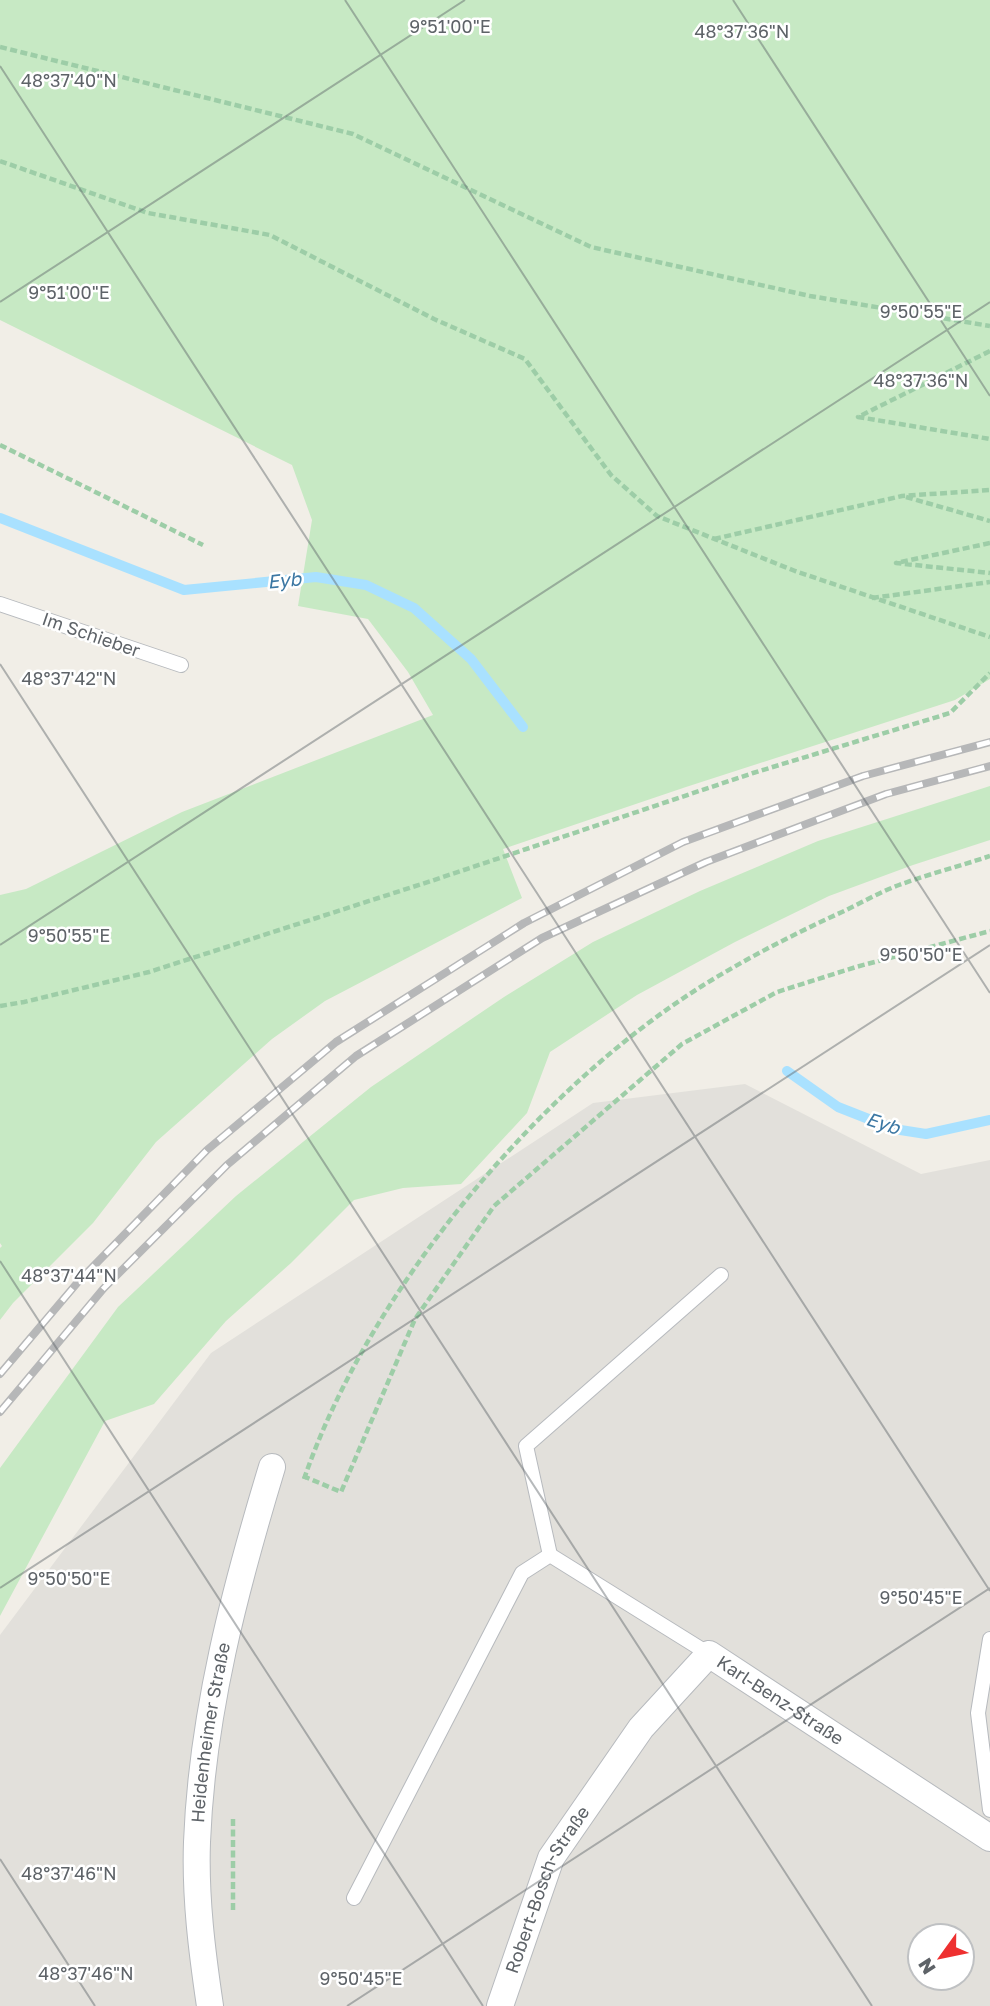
<svg xmlns="http://www.w3.org/2000/svg" width="990" height="2006" font-family="'Golos Text',sans-serif">
<style>
.industrial{fill:#e2e0db;fill-rule:evenodd}
.green{fill:#c7e9c4}
.lines{fill:none;stroke-linecap:round;stroke-linejoin:round}
.stream{stroke:#a9e1ff;stroke-width:10}
.lane-casing{stroke:#b7babe;stroke-width:16}
.street-casing{stroke:#b7babe;stroke-width:28}
.path{stroke:#9dcda7;stroke-width:4.5;stroke-dasharray:7 3.5;stroke-linecap:butt}
.lane{stroke:#fff;stroke-width:14}
.street{stroke:#fff;stroke-width:26}
.rail-casing{stroke:#b6b7b8;stroke-width:8}
.rail{stroke:#fff;stroke-width:5;stroke-dasharray:16;stroke-linecap:butt}
.ticks{fill:none;stroke:#5e6368;stroke-width:2;stroke-opacity:0.45}
.labels{text-anchor:middle;stroke-width:5;stroke-linejoin:round;paint-order:stroke}
.street-label{font-size:18px;fill:#5e6368;stroke:#fff}
.water-label{font-size:19px;font-style:italic;fill:#3b77a3;stroke:#fff}
.ticks-label{font-size:18px;text-anchor:middle;fill:#5e6368;stroke:#fff;stroke-width:5;stroke-linejoin:round;paint-order:stroke}
</style>
<rect width="100%" height="100%" fill="#f1eee7"/>
<!-- industrial -->
<path class="industrial" d="M745,1084L921,1174L990,1160V2006H0V1635L211,1353L593,1103ZM920,1936H962V1978H920Z"/>
<!-- green -->
<g class="green">
<path d="M0,0H990V679L955,700L686,787L503,849L522,898L325,1001L272,1039L156,1142L93,1223L13,1303L0,1320V1248L2,1246L0,1243V895L26,889L182,812L433,715L408,672L368,619L298,606L312,520L292,465L0,320Z"/>
<path d="M990,786V840L913,865L829,896L735,942L637,995L550,1052L527,1113L461,1184L403,1188L354,1200L291,1263L226,1321L154,1404L105,1421L0,1616V1468L118,1307L236,1196L371,1087L504,997L593,942L700,891L818,841Z"/>
</g>
<g class="lines">
<!-- stream -->
<g class="stream">
<path d="M0,518L184,590L316,577L366,585L414,608L471,659L523,727"/>
<path d="M787,1071L838,1107L894,1129L926,1134L990,1120"/>
</g>
<!-- lane casing -->
<g class="lane-casing">
<g id="lane">
<path d="M0,604L181,665"/>
<path d="M550,1555L526,1446L721,1275"/>
<path d="M990,1639L978,1713L990,1810"/>
<path d="M354,1898L522,1573L550,1555L709,1654"/>
</g>
</g>
<!-- street casing -->
<g class="street-casing">
<g id="street">
<path id="s1" d="M210,2006C202,1952 195,1897 197,1842C202,1713 235,1589 272,1467"/>
<path id="s2" d="M500,2006L551,1858L641,1728L709,1654L990,1838"/>
</g>
</g>
<!-- path -->
<g class="path">
<path d="M0,47L353,134L591,247L810,296L990,326"/>
<path d="M0,161L148,213L270,235L434,319L525,359L611,475L657,516L795,571L990,637"/>
<path d="M990,351L858,417L990,439"/>
<path d="M0,445L203,545"/>
<path d="M906,497L990,521"/>
<path d="M714,539L902,496L990,490"/>
<path d="M990,543L896,563L990,573"/>
<path d="M872,598L990,582"/>
<path d="M0,1006L24,1002L149,972L431,881L753,773L950,713L990,673"/>
<path d="M303,1476L341,1492L415,1319L494,1206L682,1044L777,992L856,967L990,931"/>
<path d="M304,1479C368,1293 535,1091 702,986C747,958 794,934 842,912C861,903 880,892 899,885C929,874 960,866 990,856"/>
<path d="M233,1819V1911"/>
</g>
<!-- lane -->
<use href="#lane" class="lane"/>
<!-- street -->
<use href="#street" class="street"/>
<!-- rail casing -->
<g class="rail-casing">
<g id="rail">
<path d="M0,1374L78,1282L207,1150L336,1042L524,923L683,842L863,776L990,742"/>
<path d="M0,1412L104,1288L227,1165L356,1056L542,938L706,862L886,794L990,766"/>
</g>
</g>
<!-- rail -->
<use href="#rail" class="rail"/>
</g>
<!-- ticks -->
<path class="ticks" d="M345,0L990,993M733,0L990,396M0,66L990,1591M0,302L465,0M0,664L872,2006M0,945L990,302M0,1261L483,2006M0,1588L990,945M0,1859L95,2006M347,2006L990,1588"/>
<g class="labels">
<!-- street labels -->
<g class="street-label">
<text transform="translate(91 635) rotate(19)" y="6">Im Schieber</text>
<text dy="6" stroke="none"><textPath href="#s2" startOffset="500">Karl-Benz-Straße</textPath></text>
<text dy="6" stroke="none"><textPath href="#s1" startOffset="275">Heidenheimer Straße</textPath></text>
<text dy="6" stroke="none"><textPath href="#s2" startOffset="126">Robert-Bosch-Straße</textPath></text>
</g>
<!-- water labels -->
<g class="water-label">
<text transform="translate(284 580) rotate(-6)" y="7">Eyb</text>
<text transform="translate(883 1123) rotate(18)" y="7">Eyb</text>
</g>
</g>
<g class="ticks-label">
<text x="450" y="33">9°51'00"E</text>
<text x="742" y="38">48°37'36"N</text>
<text x="69" y="87">48°37'40"N</text>
<text x="69" y="299">9°51'00"E</text>
<text x="921" y="318">9°50'55"E</text>
<text x="921" y="387">48°37'36"N</text>
<text x="69" y="685">48°37'42"N</text>
<text x="69" y="942">9°50'55"E</text>
<text x="921" y="961">9°50'50"E</text>
<text x="69" y="1282">48°37'44"N</text>
<text x="69" y="1585">9°50'50"E</text>
<text x="921" y="1604">9°50'45"E</text>
<text x="69" y="1880">48°37'46"N</text>
<text x="86" y="1980">48°37'46"N</text>
<text x="361" y="1985">9°50'45"E</text>
</g>
<!-- north arrow -->
<g transform="translate(941 1957) rotate(237)"><circle r="33" fill="#ffffff" stroke="#bfc1c3" stroke-width="2"/>
<path d="M0-5L12 26L0 18L-12 26Z" fill="#ee3030"/>
<text y="-10" font-size="19" font-weight="bold" text-anchor="middle" fill="#5e6368">N</text>
</g>
</svg>
